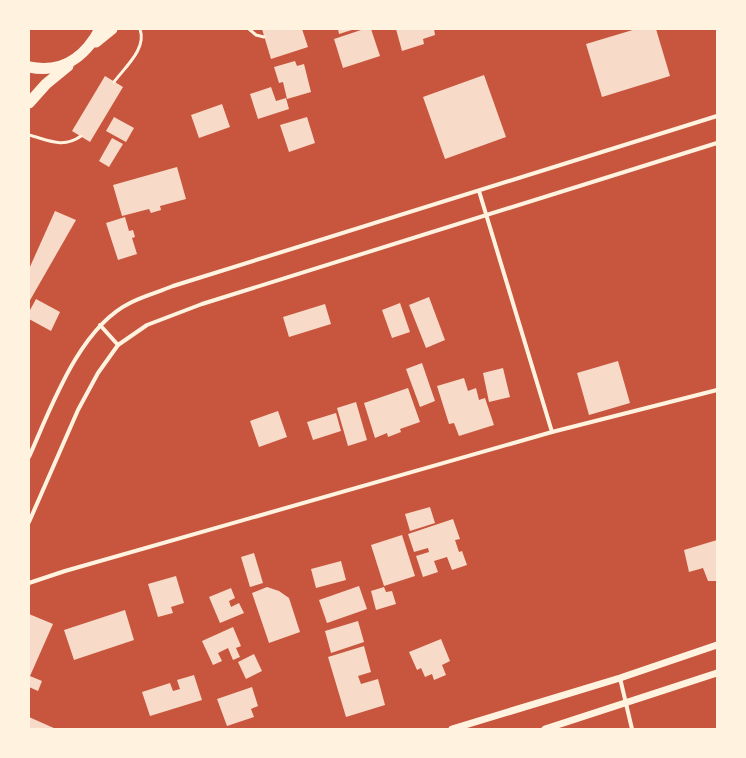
<svg xmlns="http://www.w3.org/2000/svg" width="746" height="758" font-family="Poppins,sans-serif">
<style>
.building{fill:#f7dbc8}
.lines{fill:none;stroke-linecap:round;stroke-linejoin:round}
.service{stroke:#fff3e0;stroke-width:3}
.minor{stroke:#fff3e0;stroke-width:4}
.tertiary{stroke:#fff3e0;stroke-width:7}
.trunk{stroke:#fff3e0;stroke-width:11}
</style>
<rect width="100%" height="100%" fill="#c8553d"/>
<!-- building -->
<g class="building">
<path d="M262,29H302L308,47L271,59Z"/>
<path d="M338,29H355L339,34Z"/>
<path d="M364,29H371L380,56L343,68L334,39Z"/>
<path d="M396,29H434L435,35L423,39L424,44L402,51Z"/>
<path d="M636,29H656L670,76L602,97L586,44Z"/>
<path d="M295,61L297,66L304,64L311,92L287,99L283,82L279,83L274,67Z"/>
<path d="M484,75L506,137L445,159L423,97Z"/>
<path d="M105,76L123,87L90,142L72,131Z"/>
<path d="M271,87L276,101L286,98L289,109L258,119L250,94Z"/>
<path d="M222,104L230,127L199,138L191,115Z"/>
<path d="M114,117L134,128L126,142L106,131Z"/>
<path d="M307,117L315,143L289,152L280,125Z"/>
<path d="M112,138L123,144L109,167L99,161Z"/>
<path d="M177,167L186,199L160,206L161,210L151,213L149,209L122,216L113,185Z"/>
<path d="M55,211L76,220L29,302V269Z"/>
<path d="M125,217L129,231L133,230L135,237L132,238L137,254L118,260L106,223Z"/>
<path d="M429,297L445,340L426,348L409,305Z"/>
<path d="M36,299L60,312L51,331L29,319V312Z"/>
<path d="M400,303L410,332L392,338L382,310Z"/>
<path d="M325,304L331,324L289,337L283,317Z"/>
<path d="M618,361L630,403L589,415L577,373Z"/>
<path d="M422,363L435,401L420,407L406,369Z"/>
<path d="M503,368L510,397L489,402L483,373Z"/>
<path d="M464,378L468,391L476,388L479,400L485,398L494,425L459,436L454,423L449,424L437,386Z"/>
<path d="M408,388L420,422L400,429L401,432L388,437L387,433L375,438L364,403Z"/>
<path d="M356,402L367,440L348,446L337,408Z"/>
<path d="M278,411L287,437L259,447L250,421Z"/>
<path d="M336,413L341,431L313,440L307,422Z"/>
<path d="M430,507L435,523L410,531L405,514Z"/>
<path d="M453,519L460,539L455,540L459,552L462,551L467,565L452,570L447,557L434,561L438,572L423,577L416,556L429,552L428,548L414,552L408,534Z"/>
<path d="M402,535L415,576L384,586L371,545Z"/>
<path d="M717,540V581H708L703,568L689,572L684,550Z"/>
<path d="M254,553L263,583L250,587L241,557Z"/>
<path d="M341,561L346,580L316,588L311,569Z"/>
<path d="M176,576L184,603L171,607L173,613L158,617L148,584Z"/>
<path d="M359,586L367,609L327,623L319,600Z"/>
<path d="M267,587L279,591L289,598L300,632L269,643L252,593Z"/>
<path d="M384,587L386,592L392,591L396,604L376,610L371,591Z"/>
<path d="M231,588L235,598L229,601L231,607L239,603L244,613L220,623L209,597Z"/>
<path d="M125,610L134,640L74,660L64,630Z"/>
<path d="M29,614L53,624L30,676L42,681L38,691L29,687Z"/>
<path d="M358,621L364,642L331,653L325,631Z"/>
<path d="M233,627L241,646L236,648L240,657L233,660L228,648L218,653L222,661L213,665L202,641Z"/>
<path d="M441,639L450,661L442,665L446,675L434,680L432,674L425,677L421,668L417,670L409,652Z"/>
<path d="M364,646L371,672L358,676L361,684L378,679L385,705L346,717L328,657Z"/>
<path d="M254,654L262,671L246,679L238,662Z"/>
<path d="M194,675L202,700L150,716L142,692L170,683L173,691L180,689L177,680Z"/>
<path d="M252,687L258,706L251,709L254,717L227,726L217,699Z"/>
<path d="M29,717L56,729H29Z"/>
</g>
<g class="lines">
<!-- service -->
<g class="service">
<path d="M249,29L256,35L264,37"/>
<path d="M114,82C125,67 147,49 140,29"/>
<path d="M29,135C48,140 63,149 81,136"/>
</g>
<!-- minor -->
<g class="minor">
<path d="M100,325L118,345"/>
<path d="M552,432L717,390"/>
<path d="M29,457C51,408 79,328 130,303C143,296 159,292 173,286L717,116"/>
<path d="M29,522L78,410L98,373L118,345L147,325L202,304L717,143"/>
<path d="M29,583L65,571L552,432L479,191"/>
<path d="M620,678L632,729"/>
</g>
<!-- tertiary -->
<g class="tertiary">
<path d="M452,729L620,678L717,645"/>
<path d="M545,729L717,673"/>
</g>
<!-- trunk -->
<g class="trunk">
<path d="M96,42L112,29"/>
<path d="M29,67C62,74 85,57 100,29"/>
<path d="M29,103L46,84L68,66"/>
</g>
</g>
<!-- border -->
<rect width="746" height="758" fill="none" stroke="#fff3e0" stroke-width="60"/>
</svg>
